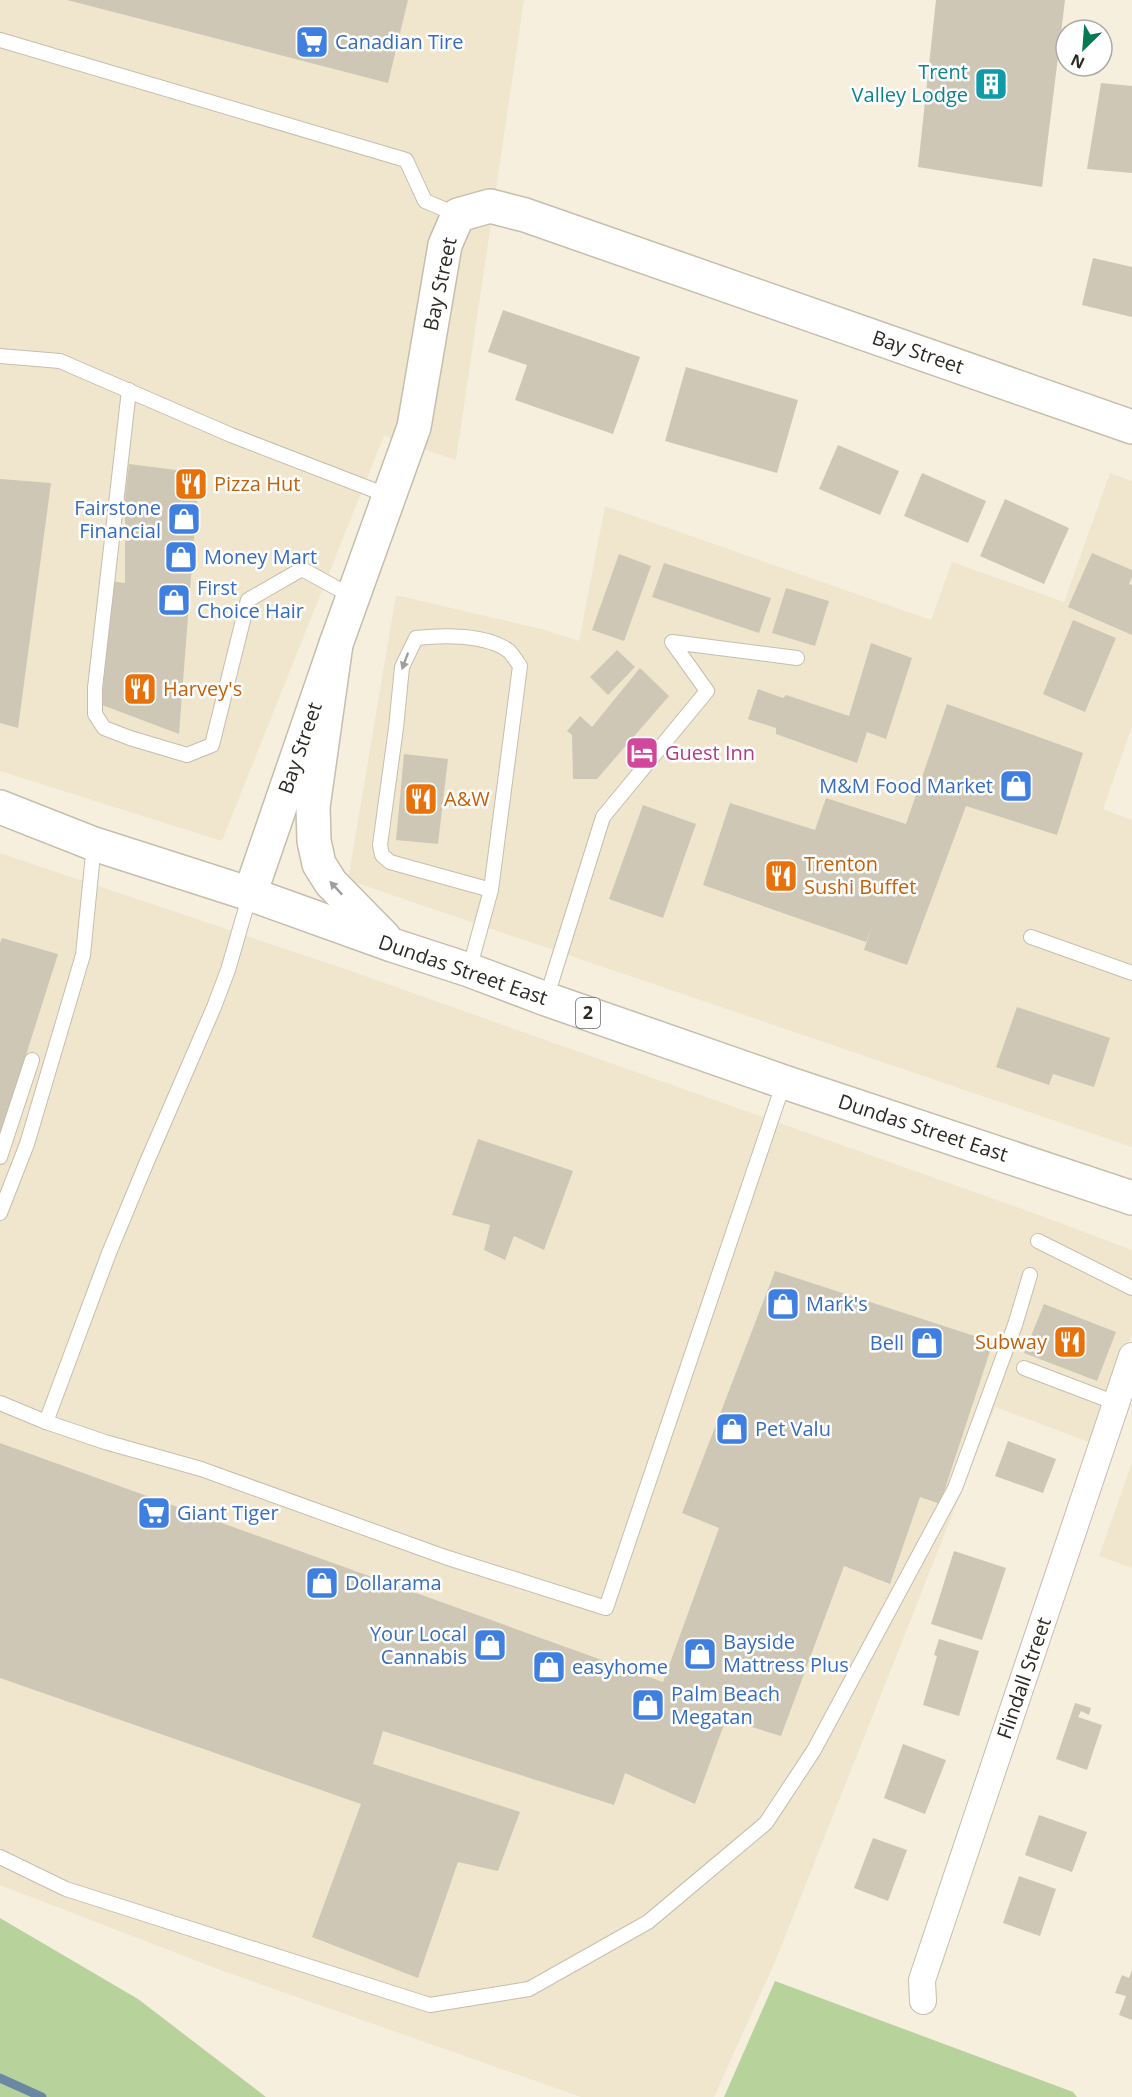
<svg xmlns="http://www.w3.org/2000/svg" width="1132" height="2097" font-family="'Open Sans',sans-serif">
<style>
.built{fill:#f0e6cd}
.green{fill:#b8d29c}
.lines{fill:none;stroke-linecap:round;stroke-linejoin:round}
.stream{stroke:#6a87a3;stroke-width:9}
.building{fill:#cec7b6}
.service-casing{stroke:#c5bead;stroke-width:16}
.minor-casing{stroke:#c5bead;stroke-width:28}
.tertiary-casing{stroke:#c5bead;stroke-width:36}
.primary-casing{stroke:#c5bead;stroke-width:36}
.service{stroke:#fff;stroke-width:14}
.minor{stroke:#fff;stroke-width:26}
.tertiary{stroke:#fff;stroke-width:33}
.primary{stroke:#fff;stroke-width:33}
.oneway{fill:#a09f9c}
.labels{text-anchor:middle;stroke-width:5;stroke-linejoin:round;paint-order:stroke}
.shield{fill:#fff;stroke:#6c6a66;stroke-width:1.5}
.shield-label{font-size:18px;font-weight:bold;fill:#2d2a24}
.shop-label{font-size:20px;fill:#366cbe;stroke:#fff;text-anchor:start}
.culture-label{font-size:20px;fill:#0d838f;stroke:#fff;text-anchor:end}
.street-label{font-size:20px;fill:#2d2a24;stroke:#fff}
.food-label{font-size:20px;fill:#c56008;stroke:#fff;text-anchor:start}
.hotel-label{font-size:20px;fill:#b23c85;stroke:#fff;text-anchor:start}
</style>
<rect width="100%" height="100%" fill="#f7efde"/>
<!-- built -->
<g class="built">
<path d="M0,0H524L456,460L384,436L222,841L0,771Z"/>
<path d="M1110,473L1132,481V727L1103,809L1132,820V1147L348,880L396,595L545,630L579,641L605,506L931,620L952,562L1064,602Z"/>
<path d="M0,853L348,970L1039,1215L1132,1250V1334L1094,1444L995,1407L775,1962L714,2097H581L223,1971L0,1885Z"/>
<path d="M1132,1463V1568L1099,1556Z"/>
</g>
<!-- green -->
<g class="green">
<path d="M0,1918L138,1999L266,2097H0Z"/>
<path d="M775,1981L1073,2092L1077,2097H724Z"/>
</g>
<g class="lines">
<!-- stream -->
<path class="stream" d="M0,2078L42,2097"/>
</g>
<!-- building -->
<g class="building">
<path d="M67,0H408L388,83Z"/>
<path d="M936,0H1065L1042,187L918,167Z"/>
<path d="M1101,83L1132,86V173L1087,169Z"/>
<path d="M1093,258L1132,267V317L1082,305Z"/>
<path d="M503,310L640,357L613,434L515,400L527,365L488,352Z"/>
<path d="M686,367L798,400L777,473L665,441Z"/>
<path d="M838,445L899,471L880,515L819,489Z"/>
<path d="M129,464L199,473L179,734L102,705L110,581L125,583V498Z"/>
<path d="M922,473L986,501L968,543L904,516Z"/>
<path d="M0,479L51,483L18,728L0,723Z"/>
<path d="M1005,499L1069,528L1044,584L980,556Z"/>
<path d="M1092,553L1132,570V577L1129,584L1132,585V635L1068,607Z"/>
<path d="M619,554L651,566L624,641L592,630Z"/>
<path d="M664,563L771,598L759,633L652,597Z"/>
<path d="M786,588L829,601L815,646L772,633Z"/>
<path d="M1073,620L1116,638L1085,712L1043,694Z"/>
<path d="M871,643L912,658L886,739L867,732L857,763L776,734V728L748,719L758,689L783,698L786,695L849,716Z"/>
<path d="M617,650L635,667L608,695L590,677Z"/>
<path d="M640,668L669,696L597,779H573L572,735L567,731L580,716L592,727Z"/>
<path d="M947,704L1083,753L1057,835L966,806L907,965L864,950L871,929L866,942L703,885L730,803L815,830L826,798L906,824Z"/>
<path d="M404,754L448,759L438,844L396,840Z"/>
<path d="M643,805L696,824L663,918L609,899Z"/>
<path d="M2,938L58,954L0,1137V943Z"/>
<path d="M1017,1007L1110,1038L1094,1087L1053,1074L1049,1085L996,1067Z"/>
<path d="M478,1139L573,1171L544,1250L514,1236L505,1260L484,1250L490,1225L452,1215Z"/>
<path d="M775,1271L993,1342L940,1504L920,1497L890,1584L844,1566L781,1736L726,1719L695,1804L625,1773L614,1805L383,1731L373,1764L520,1812L498,1871L458,1862L418,1978L312,1937L361,1804L0,1678V1443L663,1682L719,1528L682,1513Z"/>
<path d="M1044,1304L1116,1332L1097,1381L1024,1353Z"/>
<path d="M1008,1441L1056,1459L1043,1493L995,1476Z"/>
<path d="M954,1551L1006,1568L982,1640L931,1624Z"/>
<path d="M939,1639L979,1651L959,1716L923,1705L937,1656L934,1655Z"/>
<path d="M1075,1703L1091,1708L1089,1715L1081,1711L1078,1717L1102,1725L1087,1770L1056,1759Z"/>
<path d="M903,1744L946,1760L925,1814L884,1798Z"/>
<path d="M1039,1815L1087,1832L1072,1872L1025,1855Z"/>
<path d="M873,1838L907,1850L888,1901L854,1888Z"/>
<path d="M1019,1876L1056,1889L1040,1936L1003,1923Z"/>
<path d="M1132,1970V2020L1119,2015L1126,1996L1115,1993L1122,1975L1129,1978Z"/>
</g>
<g class="lines">
<!-- service casing -->
<g class="service-casing">
<g id="service">
<path d="M0,40L406,160L425,201L458,215"/>
<path d="M0,356L60,361L231,435L389,496"/>
<path d="M129,390L95,688V714L104,728L130,738L187,755L212,745L248,600L302,569L353,597"/>
<path d="M250,894L228,970L214,1007L146,1164L109,1253L46,1422L105,1442L201,1469L445,1557L606,1608L784,1082"/>
<path d="M1031,937L1132,973"/>
<path d="M469,970L491,890L520,666C517,662 513,655 509,651C486,634 443,635 416,638L402,667L396,728L380,845L382,855L390,862L491,890"/>
<path d="M546,999L603,817L707,691L672,642L797,658"/>
<path d="M0,1157L32,1060"/>
<path d="M0,1213L27,1144L83,955L94,844"/>
<path d="M1038,1241L1132,1288"/>
<path d="M1024,1368L1116,1403"/>
<path d="M0,1403L46,1422"/>
<path d="M0,1857L66,1889L430,2005L529,1989L648,1922L766,1823L814,1750L955,1488L1015,1325L1030,1275"/>
</g>
</g>
<!-- minor casing -->
<g class="minor-casing">
<path id="minor" d="M923,2001L922,1980L1132,1356"/>
</g>
<!-- tertiary casing -->
<g class="tertiary-casing">
<path id="tertiary" d="M250,894L336,644L414,427L445,245L458,215L490,206L525,215L1132,427"/>
</g>
<!-- primary casing -->
<g class="primary-casing">
<g id="primary">
<path d="M336,644L313,807L314,841L319,864L331,883L384,937"/>
<path d="M0,807L94,844L250,894L392,945L469,970L546,999L784,1082L1132,1198"/>
</g>
</g>
<!-- service -->
<use href="#service" class="service"/>
<!-- minor -->
<use href="#minor" class="minor"/>
<!-- tertiary -->
<use href="#tertiary" class="tertiary"/>
<!-- primary -->
<use href="#primary" class="primary"/>
</g>
<!-- one-way arrows -->
<defs><path id="oneway-solid" d="M-6-.8H1V-3.2L6.5 0L1 3.2V.8H-6Z" transform="scale(1.5)"/></defs>
<g class="oneway">
<use href="#oneway-solid" transform="translate(405 661) rotate(110)"/>
<use href="#oneway-solid" transform="translate(336 888) rotate(-133)"/>
</g>
<!-- icons -->
<defs>
<g id="supermarket-square" transform="scale(1.725)"><rect x="-9" y="-9" width="18" height="18" rx="4" fill="#3f7fe0" stroke="#fff"/><path d="M-6-5.5h2.5l.6 2H6L4.5 2H-2.5L-4.4-4H-6ZM-1.5 3.2a1.3 1.3 0 1 0 .1 0ZM3 3.2a1.3 1.3 0 1 0 .1 0Z" fill="#fff"/></g>
<g id="building-square" transform="scale(1.725)"><rect x="-9" y="-9" width="18" height="18" rx="4" fill="#0f9aa8" stroke="#fff"/><path d="M-4-6H4V6H1V3H-1V6H-4ZM-2.5-4.3h1.7v1.8h-1.7ZM.8-4.3h1.7v1.8H.8ZM-2.5-1h1.7V.8h-1.7ZM.8-1h1.7V.8H.8Z" fill="#fff"/></g>
<g id="restaurant-square" transform="scale(1.725)"><rect x="-9" y="-9" width="18" height="18" rx="4" fill="#e8710a" stroke="#fff"/><path d="M-5-6h1v4h1v-4h1v4h1v-4h1v5L-1.5 .5V6h-2V.5L-5-1ZM5-6V6H3V1.5H1.5Q1.5-4 5-6Z" fill="#fff"/></g>
<g id="shop-square" transform="scale(1.725)"><rect x="-9" y="-9" width="18" height="18" rx="4" fill="#3f7fe0" stroke="#fff"/><path d="M-5-2.5h2.3a2.7 3.5 0 0 1 5.4 0H5L5.5 6h-11ZM-1.5-2.5h3a1.5 2.3 0 0 0-3 0Z" fill="#fff"/></g>
<g id="hotel-square" transform="scale(1.725)"><rect x="-9" y="-9" width="18" height="18" rx="4" fill="#d1479c" stroke="#fff"/><path d="M-6-4.5h1.5V1H6V5H4.5V3h-9V5H-6ZM-4 0a1.8 1.8 0 1 1 3.6 0ZM.5 0V-2.5h3Q6-2.5 6 0Z" fill="#fff"/></g>
</defs>
<g fill-rule="evenodd">
<use href="#supermarket-square" x="312" y="42"/>
<use href="#building-square" x="991" y="84"/>
<use href="#restaurant-square" x="191" y="484"/>
<use href="#shop-square" x="184" y="519"/>
<use href="#shop-square" x="181" y="557"/>
<use href="#shop-square" x="174" y="600"/>
<use href="#restaurant-square" x="140" y="689"/>
<use href="#hotel-square" x="642" y="753"/>
<use href="#shop-square" x="1016" y="786"/>
<use href="#restaurant-square" x="421" y="799"/>
<use href="#restaurant-square" x="781" y="876"/>
<use href="#shop-square" x="783" y="1304"/>
<use href="#restaurant-square" x="1070" y="1342"/>
<use href="#shop-square" x="927" y="1343"/>
<use href="#shop-square" x="732" y="1429"/>
<use href="#supermarket-square" x="154" y="1513"/>
<use href="#shop-square" x="322" y="1583"/>
<use href="#shop-square" x="490" y="1645"/>
<use href="#shop-square" x="700" y="1654"/>
<use href="#shop-square" x="549" y="1667"/>
<use href="#shop-square" x="648" y="1705"/>
</g>
<g class="labels">
<!-- shield labels -->
<rect class="shield" x="576" y="998" width="24" height="30" rx="4.5"/>
<g class="shield-label">
<text x="588" y="1019">2</text>
</g>
<!-- shop labels -->
<g class="shop-label">
<text x="335" y="49">Canadian Tire</text>
<text x="161" y="515" text-anchor="end">Fairstone<tspan x="161" dy="23">Financial</tspan></text>
<text x="204" y="564">Money Mart</text>
<text x="197" y="595">First<tspan x="197" dy="23">Choice Hair</tspan></text>
<text x="993" y="793" text-anchor="end">M&amp;M Food Market</text>
<text x="806" y="1311">Mark's</text>
<text x="904" y="1350" text-anchor="end">Bell</text>
<text x="755" y="1436">Pet Valu</text>
<text x="177" y="1520">Giant Tiger</text>
<text x="345" y="1590">Dollarama</text>
<text x="467" y="1641" text-anchor="end">Your Local<tspan x="467" dy="23">Cannabis</tspan></text>
<text x="723" y="1649">Bayside<tspan x="723" dy="23">Mattress Plus</tspan></text>
<text x="572" y="1674">easyhome</text>
<text x="671" y="1701">Palm Beach<tspan x="671" dy="23">Megatan</tspan></text>
</g>
<!-- culture labels -->
<g class="culture-label">
<text x="968" y="79">Trent<tspan x="968" dy="23">Valley Lodge</tspan></text>
</g>
<!-- street labels -->
<g class="street-label">
<text transform="translate(440 284) rotate(-78)" y="7">Bay Street</text>
<text transform="translate(918 352) rotate(19)" y="7">Bay Street</text>
<text transform="translate(300 748) rotate(-71)" y="7">Bay Street</text>
<text transform="translate(463 970) rotate(19)" y="7">Dundas Street East</text>
<text transform="translate(923 1128) rotate(18)" y="7">Dundas Street East</text>
<text transform="translate(1024 1678) rotate(-71)" y="7">Flindall Street</text>
</g>
<!-- food labels -->
<g class="food-label">
<text x="214" y="491">Pizza Hut</text>
<text x="163" y="696">Harvey's</text>
<text x="444" y="806">A&amp;W</text>
<text x="804" y="871">Trenton<tspan x="804" dy="23">Sushi Buffet</tspan></text>
<text x="1047" y="1349" text-anchor="end">Subway</text>
</g>
<!-- hotel labels -->
<g class="hotel-label">
<text x="665" y="760">Guest Inn</text>
</g>
</g>
<!-- north arrow -->
<g transform="translate(1084 48) rotate(205)"><circle r="28" fill="#ffffff" stroke="#abaaa7" stroke-width="1.5"/>
<path d="M0-4.5L10 22L0 15L-10 22Z" fill="#057854"/>
<text y="-9" font-size="16" font-weight="bold" text-anchor="middle" fill="#2d2a24">N</text>
</g>
</svg>
